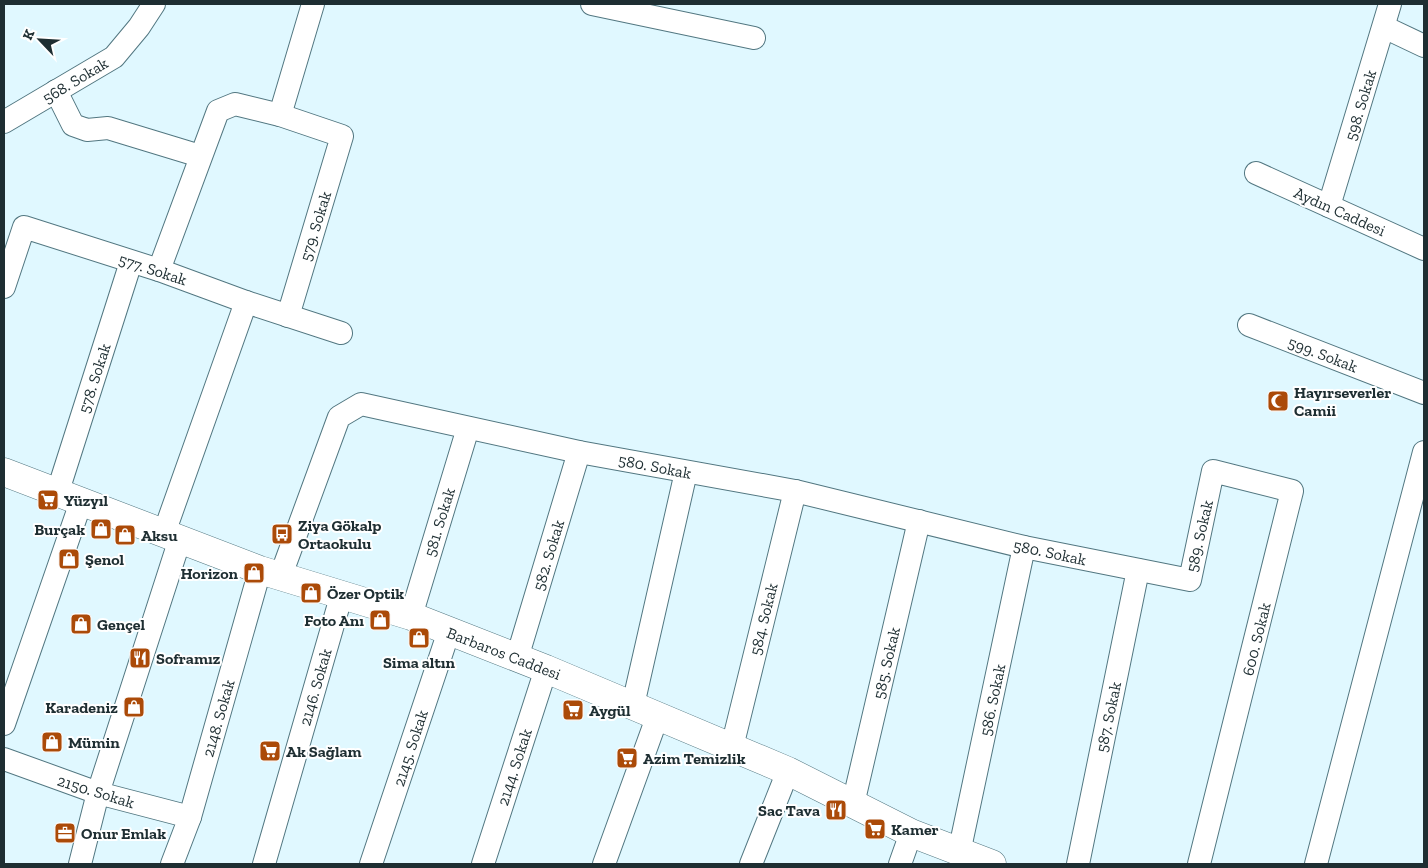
<svg xmlns="http://www.w3.org/2000/svg" width="1428" height="868" font-family="'Zilla Slab',serif">
<style>
.lines{fill:none;stroke-linecap:round;stroke-linejoin:round}
.street-casing{stroke:#527781;stroke-width:24}
.secondary-casing{stroke:#527781;stroke-width:29}
.street{stroke:#fff;stroke-width:22}
.secondary{stroke:#fff;stroke-width:28}
.labels{text-anchor:middle;stroke-width:4;stroke-linejoin:round;paint-order:stroke}
.street-label{font-size:16px;fill:#1e2e32;stroke:#fff}
.poi-label{font-size:16px;font-weight:bold;fill:#1e2e32;stroke:#fff;text-anchor:start}
</style>
<rect width="100%" height="100%" fill="#e0f8ff"/>
<g class="lines">
<!-- street casing -->
<g class="street-casing">
<g id="street">
<path d="M592,4L754,38"/>
<path d="M1384,27L1424,46"/>
<path d="M56,91L73,125L87,130L108,128L200,156"/>
<path d="M280,115L313,4"/>
<path d="M4,122L114,57L139,27L154,4"/>
<path d="M1256,173L1424,249"/>
<path d="M1329,206L1390,4"/>
<path d="M159,270L218,111L235,104L280,115L342,136L288,316"/>
<path d="M4,287L24,227L159,270L246,302L341,333"/>
<path d="M1249,325L1424,393"/>
<path d="M57,494L131,262"/>
<path d="M164,533L246,302"/>
<path d="M281,575L339,417L361,404L579,452L795,491L1024,547L1190,580L1213,471L1292,491L1199,864"/>
<path d="M411,616L468,428"/>
<path d="M517,658L579,452"/>
<path d="M633,705L686,472"/>
<path d="M4,724L81,502"/>
<path d="M732,747L795,491"/>
<path d="M4,759L98,793L190,817"/>
<path d="M853,804L919,521"/>
<path d="M959,853L1024,547"/>
<path d="M80,864L98,793L180,539"/>
<path d="M172,864L190,817L260,570"/>
<path d="M264,864L341,597"/>
<path d="M371,864L449,631"/>
<path d="M483,864L546,669"/>
<path d="M604,864L658,715"/>
<path d="M751,864L788,771"/>
<path d="M900,864L911,833"/>
<path d="M1078,864L1138,570"/>
<path d="M1316,864L1424,452"/>
</g>
</g>
<!-- secondary casing -->
<g class="secondary-casing">
<path id="secondary" d="M4,472L260,570L411,616L546,669L788,771L911,833L992,864"/>
</g>
<!-- street -->
<use href="#street" class="street"/>
<!-- secondary -->
<use href="#secondary" class="secondary"/>
</g>
<!-- icons -->
<defs>
<g id="mosque-square" transform="scale(1.125)"><rect x="-9" y="-9" width="18" height="18" rx="4" fill="#ab4a08" stroke="#fff"/><path d="M3.5-4.9A6 6 0 1 0 3.5 4.9A5 5 0 1 1 3.5-4.9Z" fill="#fff"/></g>
<g id="supermarket-square" transform="scale(1.125)"><rect x="-9" y="-9" width="18" height="18" rx="4" fill="#ab4a08" stroke="#fff"/><path d="M-6-5.5h2.5l.6 2H6L4.5 2H-2.5L-4.4-4H-6ZM-1.5 3.2a1.3 1.3 0 1 0 .1 0ZM3 3.2a1.3 1.3 0 1 0 .1 0Z" fill="#fff"/></g>
<g id="shop-square" transform="scale(1.125)"><rect x="-9" y="-9" width="18" height="18" rx="4" fill="#ab4a08" stroke="#fff"/><path d="M-5-2.5h2.3a2.7 3.5 0 0 1 5.4 0H5L5.5 6h-11ZM-1.5-2.5h3a1.5 2.3 0 0 0-3 0Z" fill="#fff"/></g>
<g id="bus-square" transform="scale(1.125)"><rect x="-9" y="-9" width="18" height="18" rx="4" fill="#ab4a08" stroke="#fff"/><path d="M-5-6H5V4H4V6H2V4H-2V6H-4V4H-5ZM-3.5-4V0h7V-4ZM-3.5 1.2v1.5H-2V1.2ZM2 1.2v1.5H3.5V1.2Z" fill="#fff"/></g>
<g id="restaurant-square" transform="scale(1.125)"><rect x="-9" y="-9" width="18" height="18" rx="4" fill="#ab4a08" stroke="#fff"/><path d="M-5-6h1v4h1v-4h1v4h1v-4h1v5L-1.5 .5V6h-2V.5L-5-1ZM5-6V6H3V1.5H1.5Q1.5-4 5-6Z" fill="#fff"/></g>
<g id="office-square" transform="scale(1.125)"><rect x="-9" y="-9" width="18" height="18" rx="4" fill="#ab4a08" stroke="#fff"/><path d="M-6-3h4V-5.5h4V-3h4V5H-6ZM-1-4.5V-3h2v-1.5ZM-6 0V1H6V0Z" fill="#fff"/></g>
</defs>
<g fill-rule="evenodd">
<use href="#mosque-square" x="1278" y="401"/>
<use href="#supermarket-square" x="48" y="500"/>
<use href="#shop-square" x="101" y="529"/>
<use href="#bus-square" x="282" y="534"/>
<use href="#shop-square" x="125" y="535"/>
<use href="#shop-square" x="69" y="559"/>
<use href="#shop-square" x="254" y="573"/>
<use href="#shop-square" x="311" y="593"/>
<use href="#shop-square" x="380" y="620"/>
<use href="#shop-square" x="81" y="624"/>
<use href="#shop-square" x="419" y="638"/>
<use href="#restaurant-square" x="140" y="658"/>
<use href="#shop-square" x="134" y="707"/>
<use href="#supermarket-square" x="573" y="710"/>
<use href="#shop-square" x="52" y="742"/>
<use href="#supermarket-square" x="270" y="751"/>
<use href="#supermarket-square" x="627" y="758"/>
<use href="#restaurant-square" x="836" y="810"/>
<use href="#supermarket-square" x="875" y="829"/>
<use href="#office-square" x="65" y="833"/>
</g>
<g class="labels">
<!-- street labels -->
<g class="street-label">
<text transform="translate(75 80) rotate(-31)" y="6">568. Sokak</text>
<text transform="translate(1360 105) rotate(-73)" y="6">598. Sokak</text>
<text transform="translate(1340 211) rotate(24)" y="6">Aydın Caddesi</text>
<text transform="translate(315 226) rotate(-73)" y="6">579. Sokak</text>
<text transform="translate(153 269) rotate(18)" y="6">577. Sokak</text>
<text transform="translate(1323 354) rotate(21)" y="6">599. Sokak</text>
<text transform="translate(94 378) rotate(-72)" y="6">578. Sokak</text>
<text transform="translate(655 466) rotate(11)" y="6">580. Sokak</text>
<text transform="translate(439 522) rotate(-73)" y="6">581. Sokak</text>
<text transform="translate(1199 536) rotate(-77)" y="6">589. Sokak</text>
<text transform="translate(1050 552) rotate(12)" y="6">580. Sokak</text>
<text transform="translate(548 555) rotate(-73)" y="6">582. Sokak</text>
<text transform="translate(763 619) rotate(-76)" y="6">584. Sokak</text>
<text transform="translate(1256 639) rotate(-76)" y="6">600. Sokak</text>
<text transform="translate(504 653) rotate(21)" y="6">Barbaros Caddesi</text>
<text transform="translate(886 663) rotate(-77)" y="6">585. Sokak</text>
<text transform="translate(315 687) rotate(-74)" y="6">2146. Sokak</text>
<text transform="translate(992 700) rotate(-78)" y="6">586. Sokak</text>
<text transform="translate(1108 717) rotate(-78)" y="6">587. Sokak</text>
<text transform="translate(218 718) rotate(-74)" y="6">2148. Sokak</text>
<text transform="translate(410 748) rotate(-72)" y="6">2145. Sokak</text>
<text transform="translate(514 767) rotate(-72)" y="6">2144. Sokak</text>
<text transform="translate(96 791) rotate(17)" y="6">2150. Sokak</text>
</g>
<!-- poi labels -->
<g class="poi-label">
<text x="1294" y="398">Hayırseverler<tspan x="1294" dy="18">Camii</tspan></text>
<text x="64" y="506">Yüzyıl</text>
<text x="298" y="531">Ziya Gökalp<tspan x="298" dy="18">Ortaokulu</tspan></text>
<text x="85" y="535" text-anchor="end">Burçak</text>
<text x="141" y="541">Aksu</text>
<text x="85" y="565">Şenol</text>
<text x="238" y="579" text-anchor="end">Horizon</text>
<text x="327" y="599">Özer Optik</text>
<text x="364" y="626" text-anchor="end">Foto Anı</text>
<text x="97" y="630">Gençel</text>
<text x="156" y="664">Soframız</text>
<text x="419" y="668" text-anchor="middle">Sima altın</text>
<text x="118" y="713" text-anchor="end">Karadeniz</text>
<text x="589" y="716">Aygül</text>
<text x="68" y="748">Mümin</text>
<text x="286" y="757">Ak Sağlam</text>
<text x="643" y="764">Azim Temizlik</text>
<text x="820" y="816" text-anchor="end">Sac Tava</text>
<text x="891" y="835">Kamer</text>
<text x="81" y="839">Onur Emlak</text>
</g>
</g>
<!-- border -->
<rect width="1428" height="868" fill="none" stroke="#1e2e32" stroke-width="10"/>
<!-- north arrow -->
<g transform="translate(40 40) rotate(295)" stroke="#ffffff" stroke-width="4" paint-order="stroke">
<path d="M0-4L9 19L0 12L-9 19Z" fill="#1e2e32"/>
<text y="-8" font-size="14" font-weight="bold" text-anchor="middle" fill="#1e2e32">K</text>
</g>
</svg>
